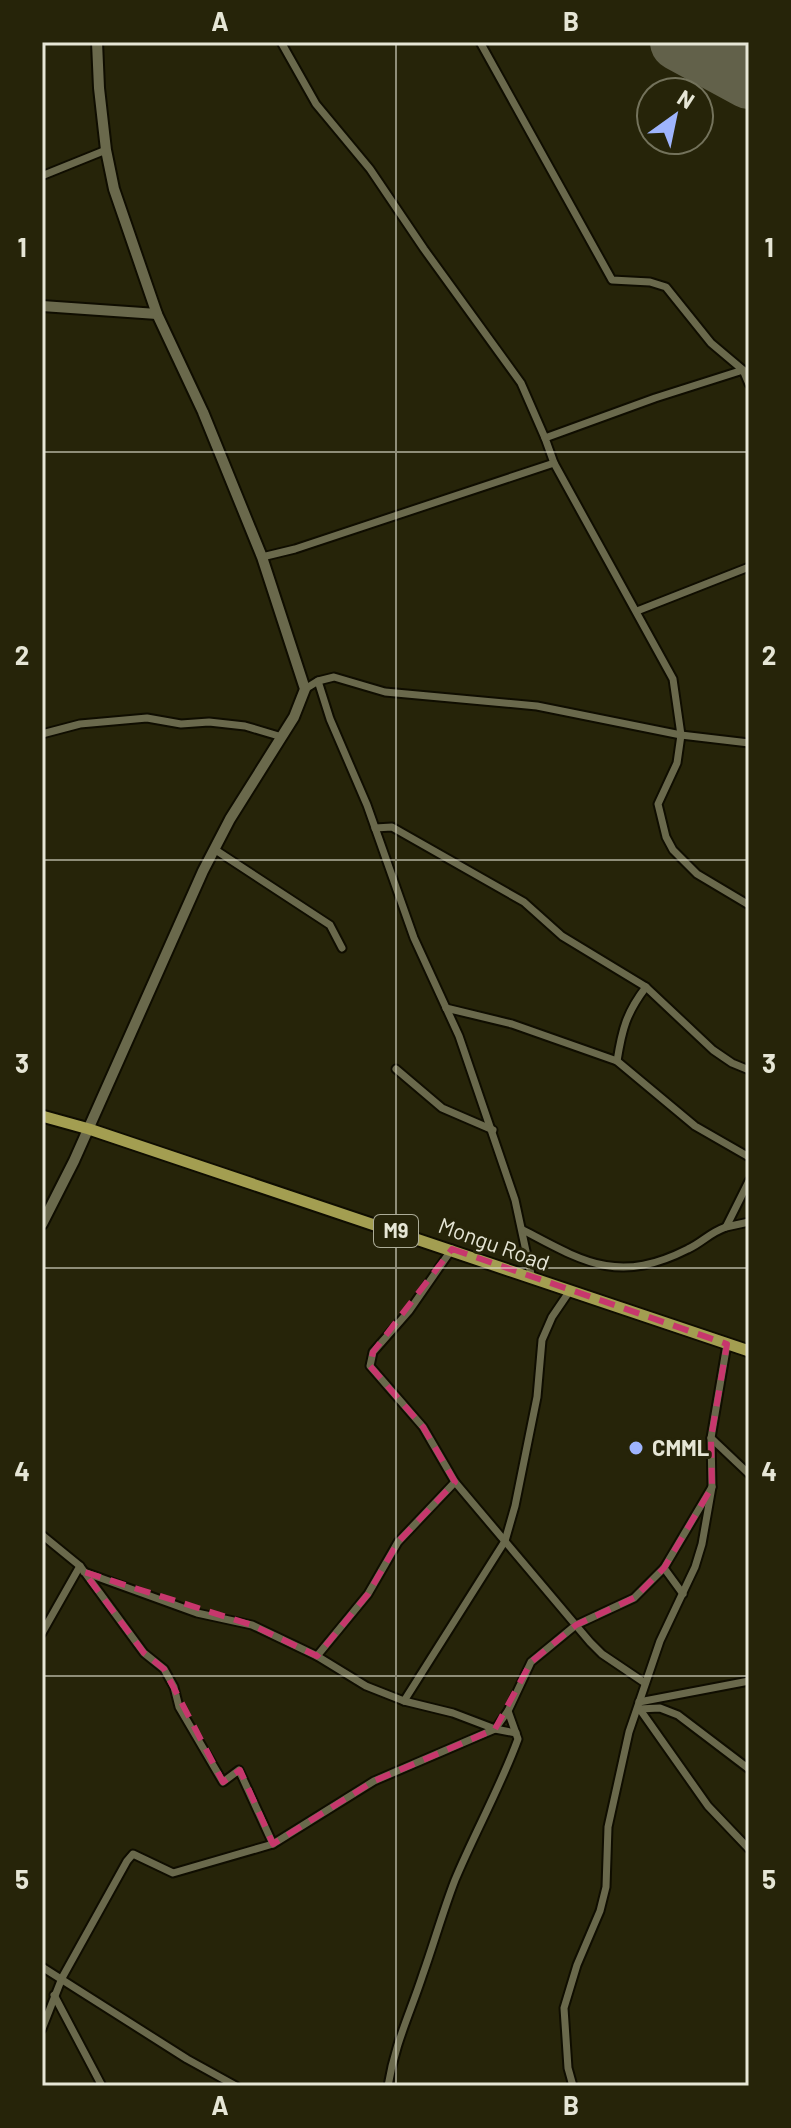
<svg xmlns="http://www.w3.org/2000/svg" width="791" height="2128" font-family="Barlow,sans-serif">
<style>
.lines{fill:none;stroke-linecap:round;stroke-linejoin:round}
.taxiway{stroke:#62614a;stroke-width:22}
.runway{stroke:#62614a;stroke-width:58}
.street-casing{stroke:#0f0d00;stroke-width:11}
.secondary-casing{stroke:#0f0d00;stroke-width:14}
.primary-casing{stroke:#0f0d00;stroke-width:15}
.street{stroke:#6a694c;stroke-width:7}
.secondary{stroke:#6a694c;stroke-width:10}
.primary{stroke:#a39e51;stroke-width:11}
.marked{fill:none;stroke:#c7376d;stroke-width:6;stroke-dasharray:16 10;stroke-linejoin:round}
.grid{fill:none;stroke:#e6e6d6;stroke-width:2;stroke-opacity:0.55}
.poi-dot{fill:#9eb4fd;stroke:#262409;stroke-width:3}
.labels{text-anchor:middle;stroke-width:6;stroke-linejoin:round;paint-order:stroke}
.shield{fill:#262409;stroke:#acac98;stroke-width:2}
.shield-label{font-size:20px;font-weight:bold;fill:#e6e6d6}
.street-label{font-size:22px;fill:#e6e6d6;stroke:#262409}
.poi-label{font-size:22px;font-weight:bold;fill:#e6e6d6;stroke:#262409;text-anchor:start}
.neatline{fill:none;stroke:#e6e6d6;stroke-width:3}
.grid-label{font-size:26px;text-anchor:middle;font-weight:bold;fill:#e6e6d6}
</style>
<rect width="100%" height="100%" fill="#262409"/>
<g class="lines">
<!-- taxiway -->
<path class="taxiway" d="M741,76L749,61"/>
<!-- runway -->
<path class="runway" d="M679,42L749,80"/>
<!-- street casing -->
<g class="street-casing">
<g id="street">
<path d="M281,42L316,104L370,169L424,249L521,383L545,438"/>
<path d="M480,42L612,280L650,282L666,287L711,343L743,370"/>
<path d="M42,173L44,175L106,150"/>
<path d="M554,463L545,438L655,398L743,370L749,384"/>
<path d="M262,557L295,549L554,463L673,679L681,735L677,763L658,804L666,837L673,850L697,874L749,905"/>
<path d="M637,611L749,567"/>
<path d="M318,681L330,719L367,805L414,938L459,1036L515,1200L532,1279"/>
<path d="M305,689L318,681L334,677L385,692L537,706L681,735L749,743"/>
<path d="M42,734L80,724L147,718L181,724L209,722L245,726L282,737"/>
<path d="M375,828L392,827L524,902L562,936L646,987L713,1050L732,1063L749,1070"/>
<path d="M214,849L330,925L342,948"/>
<path d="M446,1008L512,1024L617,1061L695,1126L749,1157"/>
<path d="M617,1061C622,1030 626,1013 646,987"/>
<path d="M396,1069L442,1108L493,1130"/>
<path d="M726,1227L749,1222"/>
<path d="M523,1230C585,1263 619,1284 688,1249C703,1242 709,1233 726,1227L749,1181"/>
<path d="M452,1249L409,1311L373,1352L370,1366L423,1427L455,1482L590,1642L602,1654L645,1683"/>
<path d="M711,1438L749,1474"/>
<path d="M42,1535L80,1566L144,1653L164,1669L174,1687L179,1707L223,1782L239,1770L273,1844"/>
<path d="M664,1568L683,1594"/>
<path d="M84,1572L197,1613L252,1625L317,1656L366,1686L404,1701L453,1713L495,1729L516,1733"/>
<path d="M42,1633L80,1566"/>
<path d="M317,1656L368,1594L398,1542L455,1482"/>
<path d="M404,1701L505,1541L515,1506L537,1397L542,1340L552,1317L569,1292"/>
<path d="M639,1702L749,1681"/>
<path d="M639,1709L660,1708L678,1715L749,1769"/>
<path d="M641,1711L708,1806L749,1849"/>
<path d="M42,1967L187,2059L236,2086"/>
<path d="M54,1995L102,2086"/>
<path d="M42,2029L62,1978L127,1861L133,1854L173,1873L273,1844L374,1781L495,1729L508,1711L531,1662L576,1625L634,1598L664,1568L712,1487"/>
<path d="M388,2086C395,2043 410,2014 423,1974C434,1943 443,1911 455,1880C475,1832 500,1788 518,1739L508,1711"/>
<path d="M573,2086L568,2068L564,2008L577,1965L600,1911L606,1887L608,1827L629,1732L660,1641L695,1567L702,1544L712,1487L711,1438L727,1344"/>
</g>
</g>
<!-- secondary casing -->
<g class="secondary-casing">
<g id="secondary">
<path d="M42,306L157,314"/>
<path d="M42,1224L74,1161L203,871L230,819L294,717L305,689L262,557L203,412L157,314L114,189L106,150L99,88L97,42"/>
</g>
</g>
<!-- primary casing -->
<g class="primary-casing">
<path id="primary" d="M42,1116L89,1129L749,1351"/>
</g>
<!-- street -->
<use href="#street" class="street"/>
<!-- secondary -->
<use href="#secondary" class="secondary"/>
<!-- primary -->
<use href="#primary" class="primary"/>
</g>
<!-- marked area -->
<path class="marked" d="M452,1249L727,1344L711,1438L712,1487L664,1568L634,1598L576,1625L531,1662L495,1729L374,1781L273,1844L240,1770L223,1782L164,1669L144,1653L84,1572L252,1625L317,1656L368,1594L398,1542L455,1482L423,1427L370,1366L373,1352Z"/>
<!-- grid -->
<path class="grid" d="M396,42V2086M42,452H749M42,860H749M42,1268H749M42,1676H749"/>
<!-- markers -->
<circle class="poi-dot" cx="636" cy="1448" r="8"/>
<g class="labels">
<!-- shield labels -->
<rect class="shield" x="374" y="1215" width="44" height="32" rx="6"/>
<g class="shield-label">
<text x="396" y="1238">M9</text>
</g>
<!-- street labels -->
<g class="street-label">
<text transform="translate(494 1244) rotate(20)" y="8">Mongu Road</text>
</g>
<!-- poi labels -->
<g class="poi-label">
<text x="652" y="1456">CMML</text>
</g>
</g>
<!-- border -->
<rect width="791" height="2128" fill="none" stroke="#262409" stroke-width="88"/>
<!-- north arrow -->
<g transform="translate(675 116) rotate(33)"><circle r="38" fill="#262409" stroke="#73725b" stroke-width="2"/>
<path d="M0-6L14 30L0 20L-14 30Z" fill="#9eb4fd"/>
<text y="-12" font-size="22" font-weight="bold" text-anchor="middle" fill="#e6e6d6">N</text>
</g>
<rect x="44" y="44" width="703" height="2040" class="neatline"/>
<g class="grid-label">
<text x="220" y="31">A</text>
<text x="571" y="31">B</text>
<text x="22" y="257">1</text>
<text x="769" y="257">1</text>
<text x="22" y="665">2</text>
<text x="769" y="665">2</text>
<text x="22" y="1073">3</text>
<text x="769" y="1073">3</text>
<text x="22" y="1481">4</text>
<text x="769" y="1481">4</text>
<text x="22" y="1889">5</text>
<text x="769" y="1889">5</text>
<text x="220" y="2115">A</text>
<text x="571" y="2115">B</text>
</g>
</svg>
